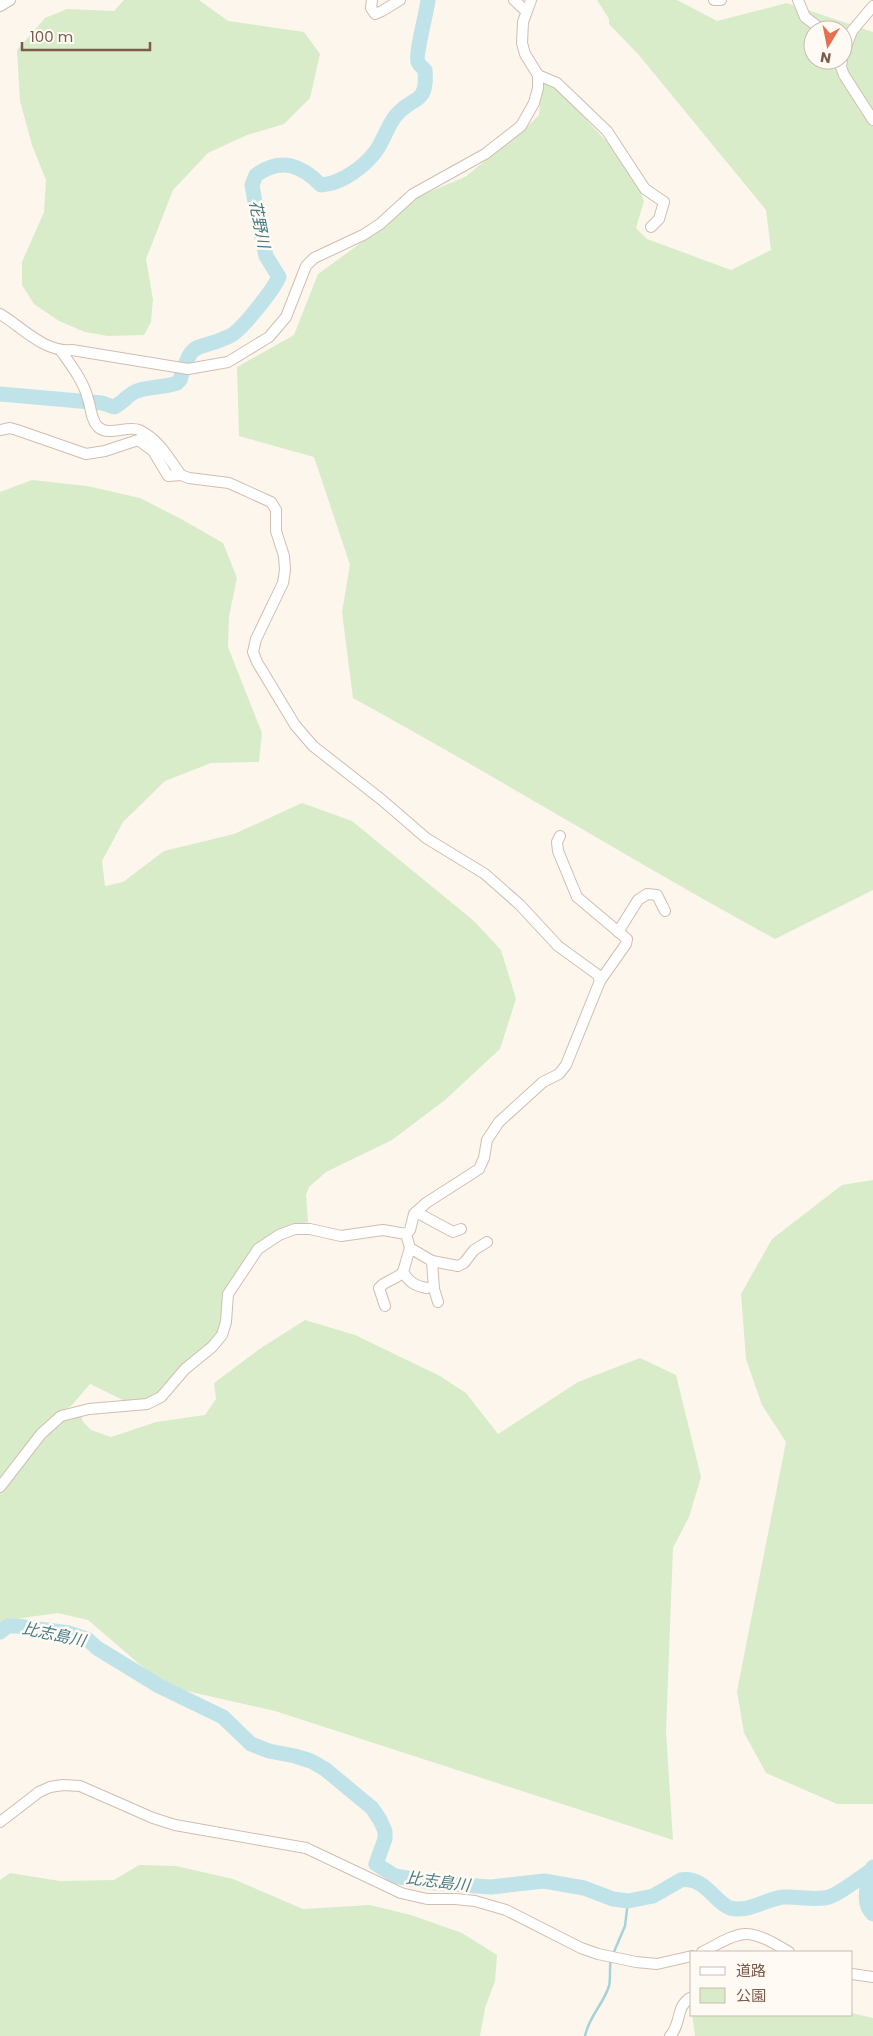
<svg xmlns="http://www.w3.org/2000/svg" width="873" height="2036" font-family="Poppins,'Noto Sans JP',sans-serif">
<style>
.green{fill:#d8ecc9;fill-rule:evenodd}
.lines{fill:none;stroke-linecap:round;stroke-linejoin:round}
.stream{stroke:#a5d3da;stroke-width:2.5}
.river{stroke:#bfe3e8;stroke-width:15}
.minor-casing{stroke:#d1beb0;stroke-width:12}
.minor{stroke:#fff;stroke-width:10}
.labels{text-anchor:middle;stroke-width:5;stroke-linejoin:round;paint-order:stroke}
.water-label{font-size:16px;font-style:italic;fill:#437c86;stroke:#fffaf3}
</style>
<rect width="100%" height="100%" fill="#fdf6ec"/>
<!-- green -->
<g class="green">
<path d="M124,0H199L228,21L304,32L320,54L310,98L284,124L247,135L208,153L173,190L146,259L153,299L151,322L144,335L108,336L85,332L59,321L34,304L22,285V262L44,212L46,180L32,145L20,101L17,50L45,18L67,9L114,11Z"/>
<path d="M597,0H677L717,21L787,3L873,32V890L775,939C633,861 495,776 353,698L342,612L350,565L314,457L239,436L237,367L294,335L318,274L383,227L412,199L465,177L526,128L539,115L541,92L545,81L557,88L631,168L644,201L636,228L647,239L731,270L771,250L766,210L638,54L609,24V19ZM813,30H843V60H813Z"/>
<path d="M32,480L87,486L140,498L183,520L223,543L237,578L229,616L228,647L262,733L259,762L211,763L165,781L123,822L102,861L105,886L123,882L164,851L234,834L302,803L352,821L474,921L501,950L516,999L500,1049L445,1100L392,1140L326,1172L309,1187L306,1195L308,1222L286,1228L242,1268L215,1338L176,1371L158,1394L148,1399L129,1403L90,1384L72,1405L45,1423L0,1480V492Z"/>
<path d="M873,1180V1804H837L766,1773L744,1733L737,1691L786,1442L762,1405L746,1359L741,1294L772,1239L842,1185Z"/>
<path d="M305,1320L355,1335L440,1376L466,1393L498,1434L578,1382L640,1358L676,1375L701,1477L689,1517L673,1548L666,1731L673,1840L275,1711L165,1686L88,1620L58,1613L8,1620L0,1623V1494L49,1434L64,1420L81,1415L83,1422L91,1430L111,1437L156,1422L205,1415L216,1399L214,1383L261,1348Z"/>
<path d="M139,1865L176,1866L233,1879L303,1909L370,1905L411,1915L462,1933L497,1955L495,1981L485,2008L480,2036H0V1880L10,1873L60,1881L114,1880Z"/>
<path d="M692,2013L852,2015V2013L873,2018V2036H695Z"/>
</g>
<g class="lines">
<!-- stream -->
<g class="stream">
<path d="M613,1954L625,1926L628,1901"/>
<path d="M585,2036C589,2016 603,2005 609,1986C611,1978 609,1968 611,1959"/>
</g>
<!-- river -->
<g class="river">
<path d="M0,394L102,403L114,407C124,402 128,394 137,391C150,386 164,388 177,383L180,380C193,336 195,353 230,336C242,330 273,290 279,277L266,256L258,220L252,185L256,175C281,157 301,165 321,185C341,184 364,167 376,151C383,141 387,128 394,118C412,94 428,107 425,70C423,68 419,65 418,62C415,55 427,11 428,0"/>
<path d="M0,1632L8,1626H17L69,1633L87,1639L97,1648L159,1686L223,1717L251,1744L269,1751L295,1756L311,1761L325,1769L372,1808L380,1820L385,1831V1839L376,1864L395,1876L435,1883L491,1887L544,1881L584,1888L613,1899L628,1901L653,1896L681,1880C705,1876 715,1903 730,1908C748,1913 766,1899 783,1897C798,1896 815,1901 829,1897C840,1894 862,1876 872,1870"/>
<path d="M873,1867C868,1880 861,1904 873,1914"/>
</g>
<!-- minor casing -->
<g class="minor-casing">
<g id="minor">
<path d="M372,0L371,8L375,14L382,11L400,0"/>
<path d="M514,0L526,11"/>
<path d="M714,0H721"/>
<path d="M798,0L805,17L822,30"/>
<path d="M0,6L10,0"/>
<path d="M843,55L852,31L873,6"/>
<path d="M842,60L841,67L844,75L873,120"/>
<path d="M538,75L557,83L607,131L645,189L664,202L659,219L651,227"/>
<path d="M0,314C22,327 45,353 72,350L188,369L228,362L269,337L286,317L306,266L314,258L363,235L380,224L413,194L485,154L521,126L534,103L538,88V75L525,54L522,43L523,22L531,0"/>
<path d="M61,351C71,365 84,382 88,399C91,408 91,420 98,427C109,437 127,425 139,430C159,439 169,459 181,475"/>
<path d="M0,430L10,428L17,430L86,454L105,451L138,440L153,451L168,476L181,475L189,478L229,483L271,502L276,510V531L284,556L285,570L283,583L256,639L253,652L257,662L295,725L313,746L382,800L426,838L485,874L520,905L558,946L598,975L600,981"/>
<path d="M618,932L638,900L647,894L657,895L665,911"/>
<path d="M416,1212L453,1232L461,1229"/>
<path d="M406,1234L410,1248L432,1261L434,1289L438,1302"/>
<path d="M410,1248L403,1272C409,1282 415,1286 427,1288"/>
<path d="M432,1261L458,1266L464,1263L474,1250L487,1242"/>
<path d="M385,1306L379,1288C387,1279 396,1280 403,1272"/>
<path d="M0,1487L41,1434L61,1416L89,1409L147,1404L161,1397L185,1369L212,1347L222,1335L226,1322L228,1294L258,1249L279,1235L295,1229H310L341,1236L383,1230L406,1234L410,1230L414,1214L426,1203L479,1169L484,1158L487,1140L499,1122L543,1082L559,1074L566,1065L600,981L626,944L627,939L577,897L558,851L557,842L560,836"/>
<path d="M0,1822L39,1792L50,1787L63,1785L80,1786L153,1818L175,1825L306,1848L401,1893L427,1899H455L475,1901L506,1910L581,1948L598,1954L636,1962L657,1964L692,1956"/>
<path d="M702,1952C715,1946 732,1934 746,1934C760,1934 777,1945 789,1952"/>
<path d="M852,1974L873,1977"/>
<path d="M670,2036C682,2024 675,2005 692,1997"/>
</g>
</g>
<!-- minor -->
<use href="#minor" class="minor"/>
</g>
<g class="labels">
<!-- water labels -->
<g class="water-label">
<text transform="translate(260 224) rotate(79)" y="6">花野川</text>
<text transform="translate(54 1634) rotate(12)" y="6">比志島川</text>
<text transform="translate(438 1881) rotate(7)" y="6">比志島川</text>
</g>
</g>
<!-- legend -->
<rect x="690" y="1951" width="162" height="65" fill="#fffaf3" stroke="#cabbb1"/>
<rect x="700" y="1967" width="25" height="8" fill="#ffffff" stroke="#cabbb1"/>
<text x="736" y="1976" font-size="15" fill="#7a5c4d">道路</text>
<rect x="700" y="1988" width="25" height="15" fill="#d8ecc9" stroke="#cabbb1"/>
<text x="736" y="2001" font-size="15" fill="#7a5c4d">公園</text>
<!-- north arrow -->
<g transform="translate(828 45) rotate(190)"><circle r="24" fill="#fffaf3" stroke="#cabbb1"/>
<path d="M0-4L9 19L0 12L-9 19Z" fill="#e76f51"/>
<text y="-8" font-size="14" font-weight="bold" text-anchor="middle" fill="#7a5c4d">N</text>
</g>
<!-- scale -->
<path d="M22 42v8h128v-8" fill="none" stroke="#7a5c4d" stroke-width="2.5"/>
<text x="30" y="42" font-size="15" fill="#7a5c4d" stroke="#fffaf3" stroke-width="4" paint-order="stroke">100 m</text>
</svg>
